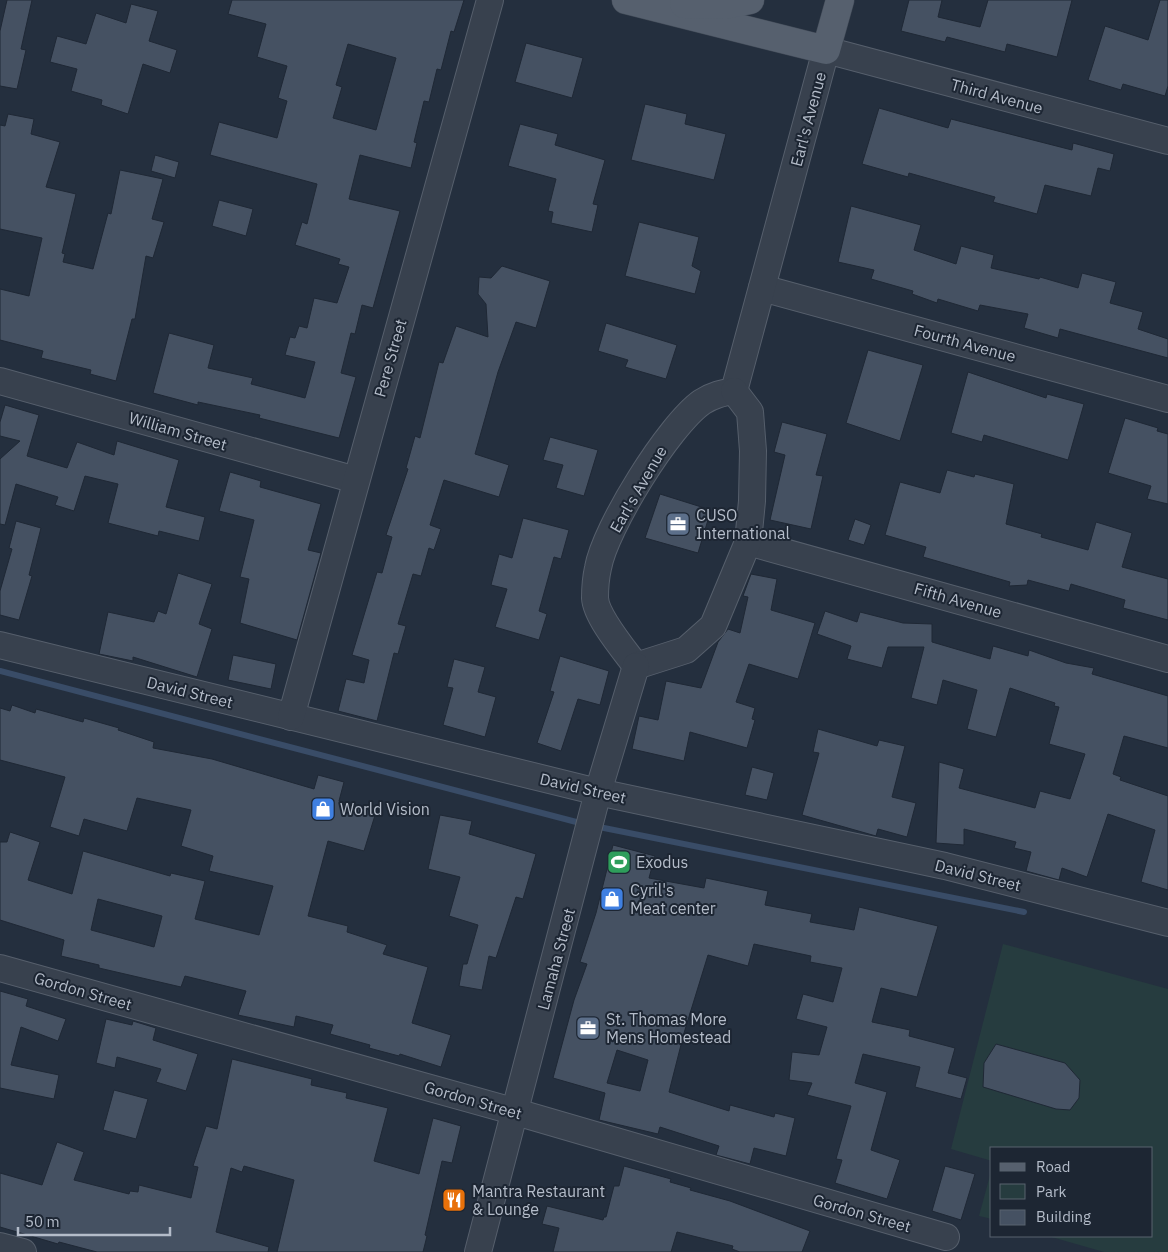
<svg xmlns="http://www.w3.org/2000/svg" width="1168" height="1252" font-family="'IBM Plex Sans',sans-serif">
<style>
.green{fill:#263c3f}
.lines{fill:none;stroke-linecap:round;stroke-linejoin:round}
.stream{stroke:#394c67;stroke-width:6}
.building{fill:#455162;stroke:#1f2835;fill-rule:evenodd}
.minor-casing{stroke:#565f6c;stroke-width:28}
.major-casing{stroke:#414a57;stroke-width:29}
.minor{stroke:#38414e;stroke-width:26}
.major{stroke:#56606e;stroke-width:28}
.labels{text-anchor:middle;stroke-width:4;stroke-linejoin:round;paint-order:stroke}
.street-label{font-size:16px;fill:#b4bcc9;stroke:#1d2633}
.poi-label{font-size:16px;fill:#b4bcc9;stroke:#1d2633;text-anchor:start}
</style>
<rect width="100%" height="100%" fill="#242f3e"/>
<!-- green -->
<g class="green">
<path d="M1003,944L1168,989V1252H1104L1048,1236H1152V1148H992V1161L951,1149Z"/>
<path d="M992,1168V1219L979,1216Z"/>
</g>
<g class="lines">
<!-- stream -->
<g class="stream">
<path d="M0,671L584,824"/>
<path d="M594,826L1024,912"/>
</g>
</g>
<!-- building -->
<g class="building">
<path d="M7,0H32L21,49L26,50L17,89L0,86V31Z"/>
<path d="M232,0H464L454,32L451,31L441,70L437,69L429,102L424,101L414,142L417,143L411,168L360,155L349,199L400,211L373,308L362,305L355,334L351,333L341,373L356,377L339,438L259,418L260,415L198,402V405L153,393L169,333L214,345L208,368L253,378L251,384L305,398L315,362L285,355L290,337L295,338L299,326L307,328L314,298L337,303L349,267L338,264L340,259L295,245L302,222L307,224L317,184L210,155L219,122L277,138L287,101L278,98L287,66L257,57L266,24L228,14ZM348,44L396,58L376,130L333,118L342,87L336,85Z"/>
<path d="M909,0H942L938,17L980,27L988,0H1072L1057,57L1007,44L1005,52L947,37L945,42L901,31Z"/>
<path d="M1160,0H1168V86L1165,96L1123,84L1121,90L1088,80L1105,26L1148,40Z"/>
<path d="M131,4L158,11L149,41L177,50L170,73L143,64L128,114L101,105L102,100L71,91L77,69L50,62L57,36L86,44L96,13L126,23Z"/>
<path d="M526,43L583,58L572,98L515,82Z"/>
<path d="M645,104L687,114L685,124L726,134L714,180L631,160Z"/>
<path d="M879,108L948,128L951,119L1072,150L1073,143L1114,154L1110,171L1098,168L1091,196L1045,185L1037,214L993,202L995,197L909,173L908,177L862,164Z"/>
<path d="M8,114L34,119L31,134L60,142L46,187L76,194L62,253L65,254L63,262L93,269L108,213L111,214L120,170L163,179L152,219L164,222L153,258L146,256L135,319H132L116,381L90,374L91,370L41,358L43,351L0,340V289L29,296L42,238L0,229V125L5,126Z"/>
<path d="M520,124L558,134L555,145L605,160L593,204L598,205L592,232L551,223L553,212L548,211L556,179L508,166Z"/>
<path d="M155,155L179,162L175,178L151,171Z"/>
<path d="M219,200L253,209L246,236L212,226Z"/>
<path d="M851,206L921,225L914,250L956,264L961,246L994,255L991,268L1039,279L1040,277L1078,288L1082,273L1116,282L1110,303L1143,312L1138,329L1168,339V358L1060,329L1058,338L1024,328L1028,314L980,305L978,311L938,299L937,303L912,294L913,291L871,279L874,270L838,262Z"/>
<path d="M639,222L699,237L692,266L701,271L695,294L625,276Z"/>
<path d="M502,266L550,281L536,328L516,322L498,372L475,454L509,465L499,497L444,480L430,525L441,529L434,550L429,548L421,576L413,574L398,624L406,626L398,654L394,653L377,721L338,711L346,679L364,683L369,660L352,655L377,572L382,573L392,537L386,535L408,469L406,468L415,436L420,438L439,362L443,363L456,326L488,337L486,304L478,294L479,277L491,278Z"/>
<path d="M606,323L677,345L666,379L625,367L628,360L598,351Z"/>
<path d="M868,350L923,365L900,441L846,423Z"/>
<path d="M968,372L1046,398L1047,394L1084,404L1068,460L984,435L982,442L951,433Z"/>
<path d="M5,405L39,415L27,456L67,468L77,442L114,455L117,441L179,460L166,507L205,517L199,541L159,531L158,536L108,523L118,484L85,476L74,511L55,505L58,497L16,484L5,525L0,524V459L20,441L0,436V422Z"/>
<path d="M1125,418L1158,428L1157,431L1168,434V504L1147,499L1151,486L1108,473Z"/>
<path d="M782,422L827,434L816,475L823,476L811,529L770,520L785,455L774,452Z"/>
<path d="M550,437L598,450L584,496L556,488L563,465L543,460Z"/>
<path d="M947,470L974,477L975,474L1014,484L1006,524L1042,534L1041,537L1088,550L1096,522L1132,533L1122,567L1168,579V620L1123,608L1125,600L1071,584L1069,591L1028,580L1027,585L1009,586L1010,582L923,557L926,547L885,535L900,482L940,493Z"/>
<path d="M230,472L261,481L260,487L321,504L308,550L321,553L297,640L240,623L249,579L240,577L254,520L219,511Z"/>
<path d="M660,494L711,510L698,553L645,538Z"/>
<path d="M523,518L569,530L561,559L554,557L539,611L547,614L539,640L495,627L507,589L491,585L499,554L512,558Z"/>
<path d="M855,519L871,525L864,545L848,540Z"/>
<path d="M16,521L41,528L29,575L32,576L19,620L0,615V591L12,549L9,548Z"/>
<path d="M178,573L212,584L199,624L212,629L197,677L133,657V661L99,654L108,612L154,622L158,611L166,614Z"/>
<path d="M751,574L777,579L771,610L815,623L798,679L749,664L736,702L755,708L752,719L755,720L747,748L690,732L684,761L632,749L639,716L658,720L666,681L701,688L718,642L728,629L740,633L748,597L743,596Z"/>
<path d="M825,611L857,622L860,612L903,623L932,624V642L990,659L993,646L1028,656L1029,650L1066,663L1094,668L1092,674L1168,696V748L1124,736L1113,774L1121,777L1120,780L1168,796V890L1141,882L1155,830L1108,814L1087,877L1062,868L1059,880L1026,871L1031,852L1014,848L1016,842L964,829V845L936,843L939,762L964,769L959,788L1035,808L1040,791L1070,799L1085,754L1049,744L1059,707L1054,706L1055,703L1010,688L996,737L967,729L977,690L943,680L937,705L911,698L924,647H888L882,668L847,659L851,646L817,634Z"/>
<path d="M233,655L276,664L271,689L228,680Z"/>
<path d="M560,656L609,671L600,705L578,699L561,751L537,743L554,692L550,691Z"/>
<path d="M454,659L485,667L478,692L496,697L485,737L443,725L453,688L447,687Z"/>
<path d="M12,705L35,713L36,709L83,722L84,718L119,728L118,730L154,742L153,748L212,759L314,789L318,775L344,782L339,801L376,812L364,851L328,841L308,916L348,926L347,932L387,945L383,954L428,967L412,1023L451,1035L441,1067L400,1054L399,1056L369,1048L370,1045L330,1034L333,1025L296,1016L294,1027L238,1015L246,991L185,976L181,987L99,968V965L61,956L64,940L0,920V842H7L10,832L40,842L28,880L72,894L83,851L170,876L171,873L205,881L195,919L259,935L273,886L209,871L213,856L181,846L191,810L137,798L127,831L84,819L79,836L50,827L65,777L0,760V708L10,711ZM98,899L162,916L154,947L91,930Z"/>
<path d="M818,729L877,746L879,740L905,746L892,797L916,803L907,837L878,829L876,836L802,815L819,753L813,752Z"/>
<path d="M752,767L774,773L767,800L745,795Z"/>
<path d="M440,815L472,821L469,834L536,854L523,899L516,897L496,958L489,956L482,990L459,986L463,964H467L478,925L449,916L460,877L428,869Z"/>
<path d="M613,845L655,856L649,878L704,888L706,878L768,891L765,905L812,914L810,922L854,930L859,907L938,926L917,997L881,988L872,1022L910,1030L909,1036L955,1048L948,1073L967,1078L961,1099L915,1087L920,1067L863,1054L855,1083L887,1092L871,1150L900,1160L887,1199L835,1183L842,1160L836,1159L851,1106L807,1095L812,1083L789,1080L792,1052L819,1055L827,1027L796,1019L803,994L833,1002L842,968L810,962L811,956L754,944L748,966L708,955L684,1033L669,1092L729,1111L730,1105L774,1117L775,1113L795,1118L786,1156L754,1148L750,1164L716,1155L719,1146L660,1127L658,1134L599,1120L605,1093L553,1078L574,1000L587,964L580,962L596,913ZM617,1050L648,1060L640,1091L607,1083Z"/>
<path d="M0,991L28,999L26,1006L66,1019L58,1041L21,1027L11,1065L59,1075L54,1099L0,1088Z"/>
<path d="M106,1019L132,1025L133,1021L156,1028L153,1040L198,1054L186,1091L156,1082L161,1069L117,1057L115,1068L96,1063Z"/>
<path d="M996,1044L1065,1063L1080,1080L1079,1098L1070,1110L1056,1109L983,1087L984,1063Z"/>
<path d="M232,1059L312,1079L311,1085L347,1093L346,1098L388,1108L374,1161L419,1174L433,1118L461,1126L452,1163L442,1161L425,1235L427,1236L423,1252H277L294,1180L244,1166L242,1172L231,1168L216,1232L269,1247L268,1252H97L59,1242L58,1244L0,1227V1173L42,1185L57,1142L84,1152L74,1180L129,1194L130,1191L138,1192L139,1185L191,1198L198,1167L193,1166L206,1126L217,1129Z"/>
<path d="M114,1090L148,1099L136,1139L103,1130Z"/>
<path d="M624,1166L671,1179L670,1182L691,1188L690,1190L730,1201L810,1231L802,1252H740L732,1249L733,1246L677,1232L671,1252H553L559,1228L542,1224L547,1206L603,1220L604,1217H606L614,1186H619Z"/>
<path d="M945,1166L975,1174L961,1220L932,1211Z"/>
</g>
<g class="lines">
<!-- minor casing -->
<g class="minor-casing">
<g id="minor">
<path d="M762,288L1168,399"/>
<path d="M0,381L356,480"/>
<path d="M734,391L826,50L1168,141"/>
<path d="M748,542L1168,659"/>
<path d="M0,645L598,792L945,866L1168,923"/>
<path d="M636,666C625,651 596,617 595,598C595,589 596,577 598,568C605,528 669,425 702,402C713,395 722,393 734,391"/>
<path d="M636,666L686,650L713,626L748,542L752,501L753,451L750,412L734,391"/>
<path d="M291,717L490,0"/>
<path d="M0,968L516,1112L946,1237"/>
<path d="M0,1246L23,1252"/>
<path d="M478,1252L598,792L636,666"/>
</g>
</g>
<!-- major casing -->
<g class="major-casing">
<g id="major">
<path d="M626,0L826,50L840,0"/>
<path d="M684,4L725,5L750,0"/>
</g>
</g>
<!-- minor -->
<use href="#minor" class="minor"/>
<!-- major -->
<use href="#major" class="major"/>
</g>
<!-- icons -->
<defs>
<g id="office-square" transform="scale(1.25)"><rect x="-9" y="-9" width="18" height="18" rx="4" fill="#5c6f8a" stroke="#1d2633"/><path d="M-6-3h4V-5.5h4V-3h4V5H-6ZM-1-4.5V-3h2v-1.5ZM-6 0V1H6V0Z" fill="#fff"/></g>
<g id="shop-square" transform="scale(1.25)"><rect x="-9" y="-9" width="18" height="18" rx="4" fill="#3f7fe0" stroke="#1d2633"/><path d="M-5-2.5h2.3a2.7 3.5 0 0 1 5.4 0H5L5.5 6h-11ZM-1.5-2.5h3a1.5 2.3 0 0 0-3 0Z" fill="#fff"/></g>
<g id="stadium-square" transform="scale(1.25)"><rect x="-9" y="-9" width="18" height="18" rx="4" fill="#2e9e5b" stroke="#1d2633"/><path d="M0-5a6.5 5 0 1 0 0 10a6.5 5 0 1 0 0-10ZM-3.5-1.8h7v3.6h-7Z" fill="#fff"/></g>
<g id="restaurant-square" transform="scale(1.25)"><rect x="-9" y="-9" width="18" height="18" rx="4" fill="#e8710a" stroke="#1d2633"/><path d="M-5-6h1v4h1v-4h1v4h1v-4h1v5L-1.5 .5V6h-2V.5L-5-1ZM5-6V6H3V1.5H1.5Q1.5-4 5-6Z" fill="#fff"/></g>
</defs>
<g fill-rule="evenodd">
<use href="#office-square" x="678" y="524"/>
<use href="#shop-square" x="323" y="809"/>
<use href="#stadium-square" x="619" y="862"/>
<use href="#shop-square" x="612" y="899"/>
<use href="#office-square" x="588" y="1028"/>
<use href="#restaurant-square" x="454" y="1200"/>
</g>
<g class="labels">
<!-- street labels -->
<g class="street-label">
<text transform="translate(997 96) rotate(15)" y="6">Third Avenue</text>
<text transform="translate(808 119) rotate(-75)" y="6">Earl's Avenue</text>
<text transform="translate(965 343) rotate(15)" y="6">Fourth Avenue</text>
<text transform="translate(390 358) rotate(-74)" y="6">Pere Street</text>
<text transform="translate(178 431) rotate(16)" y="6">William Street</text>
<text transform="translate(638 489) rotate(-60)" y="6">Earl's Avenue</text>
<text transform="translate(958 600) rotate(16)" y="6">Fifth Avenue</text>
<text transform="translate(190 692) rotate(14)" y="6">David Street</text>
<text transform="translate(583 788) rotate(13)" y="6">David Street</text>
<text transform="translate(978 875) rotate(14)" y="6">David Street</text>
<text transform="translate(556 959) rotate(-75)" y="6">Lamaha Street</text>
<text transform="translate(83 991) rotate(16)" y="6">Gordon Street</text>
<text transform="translate(473 1100) rotate(16)" y="6">Gordon Street</text>
<text transform="translate(862 1213) rotate(16)" y="6">Gordon Street</text>
</g>
<!-- poi labels -->
<g class="poi-label">
<text x="696" y="521">CUSO<tspan x="696" dy="18">International</tspan></text>
<text x="340" y="815">World Vision</text>
<text x="636" y="868">Exodus</text>
<text x="630" y="896">Cyril's<tspan x="630" dy="18">Meat center</tspan></text>
<text x="606" y="1025">St. Thomas More<tspan x="606" dy="18">Mens Homestead</tspan></text>
<text x="472" y="1197">Mantra Restaurant<tspan x="472" dy="18">&amp; Lounge</tspan></text>
</g>
</g>
<!-- legend -->
<rect x="990" y="1147" width="162" height="90" fill="#1d2633" stroke="#59626f"/>
<rect x="1000" y="1163" width="25" height="8" fill="#56606e" stroke="#59626f"/>
<text x="1036" y="1172" font-size="15" fill="#b4bcc9">Road</text>
<rect x="1000" y="1184" width="25" height="15" fill="#263c3f" stroke="#59626f"/>
<text x="1036" y="1197" font-size="15" fill="#b4bcc9">Park</text>
<rect x="1000" y="1210" width="25" height="15" fill="#455162" stroke="#59626f"/>
<text x="1036" y="1222" font-size="15" fill="#b4bcc9">Building</text>
<!-- scale -->
<path d="M18 1227v8h152v-8" fill="none" stroke="#b4bcc9" stroke-width="2.5"/>
<text x="25" y="1227" font-size="15" fill="#b4bcc9" stroke="#1d2633" stroke-width="4" paint-order="stroke">50 m</text>
</svg>
